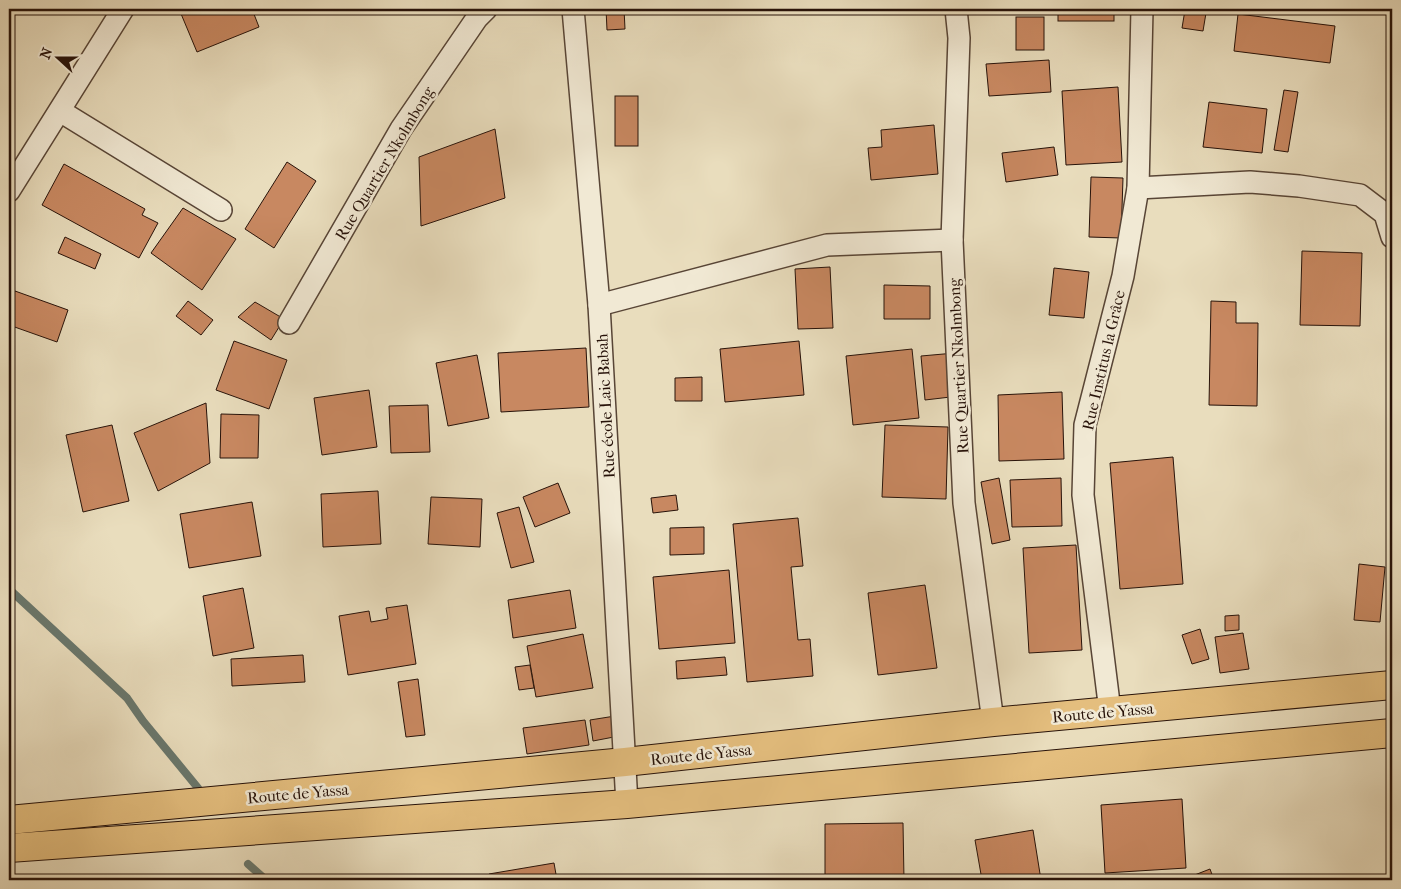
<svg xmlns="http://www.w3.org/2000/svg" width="1401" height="889" font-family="'IM FELL French Canon',serif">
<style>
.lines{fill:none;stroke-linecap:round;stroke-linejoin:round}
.stream{stroke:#6a786d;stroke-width:8}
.building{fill:#c88861;stroke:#271209}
.street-casing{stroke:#584536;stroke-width:24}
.primary-casing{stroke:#271209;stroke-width:30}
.street{stroke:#f1e9d4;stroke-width:21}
.primary{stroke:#e4be7e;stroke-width:28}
.labels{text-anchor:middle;stroke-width:5;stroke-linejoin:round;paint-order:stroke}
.street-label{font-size:16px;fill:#271209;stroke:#f1e9d4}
</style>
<rect width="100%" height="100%" fill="#e9ddbd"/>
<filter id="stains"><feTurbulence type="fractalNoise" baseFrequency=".004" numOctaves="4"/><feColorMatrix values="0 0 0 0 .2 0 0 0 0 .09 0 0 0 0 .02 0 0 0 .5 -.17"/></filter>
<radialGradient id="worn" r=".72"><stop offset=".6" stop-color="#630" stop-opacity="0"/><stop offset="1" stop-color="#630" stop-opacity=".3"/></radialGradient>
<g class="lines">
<!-- stream -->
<g class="stream">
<path d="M9,589L127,698L143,721L198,788"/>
<path d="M248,864L266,880"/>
</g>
</g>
<!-- building -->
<g class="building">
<path d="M179,9H252L259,27L197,52Z"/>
<path d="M606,9H624L625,29L607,30Z"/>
<path d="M982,9H1019L982,12Z"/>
<rect x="1058" y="9" width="56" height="12"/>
<path d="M1185,10L1206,13L1203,31L1182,28Z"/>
<path d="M1238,14L1335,26L1330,63L1234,51Z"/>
<rect x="1016" y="17" width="28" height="33"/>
<path d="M1049,60L1051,92L989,96L986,64Z"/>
<path d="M1118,87L1122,162L1066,165L1062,91Z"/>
<path d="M1284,90L1298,92L1288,152L1274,150Z"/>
<rect x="615" y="96" width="23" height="50"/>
<path d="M1209,102L1267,109L1262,153L1203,147Z"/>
<path d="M934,125L938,174L871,180L868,148L882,147L881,130Z"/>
<path d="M495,129L505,198L421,226L419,157Z"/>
<path d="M1054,147L1058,175L1006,182L1002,153Z"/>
<path d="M287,162L316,181L274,248L245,229Z"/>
<path d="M64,164L145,209L142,215L158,223L139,258L42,205Z"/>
<path d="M1091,177L1123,178L1121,238L1089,237Z"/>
<path d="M183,208L236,239L202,290L151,253Z"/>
<path d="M65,237L101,254L95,269L58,253Z"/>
<path d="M1302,251L1362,253L1360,326L1300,325Z"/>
<path d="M830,267L833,328L798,329L795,269Z"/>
<path d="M1054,268L1089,272L1084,318L1049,315Z"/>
<path d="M884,285L930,286V319H884Z"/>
<path d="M15,291L68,310L57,342L9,325V308Z"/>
<path d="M188,301L213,320L201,335L176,316Z"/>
<path d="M1211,301L1236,302V323H1258L1257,406L1209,405Z"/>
<path d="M255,302L284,319L271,340L238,317Z"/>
<path d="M234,341L287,360L269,409L216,390Z"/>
<path d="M799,341L804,395L725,402L720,349Z"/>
<path d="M586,348L589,407L501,412L498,353Z"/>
<path d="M912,349L919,418L853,425L846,356Z"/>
<path d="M955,353L959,396L925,400L921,356Z"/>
<path d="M477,355L489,418L448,426L436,363Z"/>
<path d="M702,377V401H675V378Z"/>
<path d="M369,390L377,447L322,455L314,398Z"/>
<path d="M1062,392L1064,459L999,461L998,395Z"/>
<path d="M206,403L210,463L158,491L134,433Z"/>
<path d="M428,405L430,452L391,453L389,406Z"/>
<path d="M221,414L259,415L258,458H220Z"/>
<path d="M112,425L129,501L83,512L66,435Z"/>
<path d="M885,425L948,427L946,499L882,497Z"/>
<path d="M1173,457L1183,584L1120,589L1110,463Z"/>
<path d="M999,478L1010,540L992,544L981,482Z"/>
<path d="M1061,478L1062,526L1012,527L1010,480Z"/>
<path d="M558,483L570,513L535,527L523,497Z"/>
<path d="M378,491L381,544L323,547L321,494Z"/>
<path d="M676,495L678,510L653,513L651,498Z"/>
<path d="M431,497L482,499L480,547L428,544Z"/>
<path d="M252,502L261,556L189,568L180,514Z"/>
<path d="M519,507L534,562L511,568L497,513Z"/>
<path d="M798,518L803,566L791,567L798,640L810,639L813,676L747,682L733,524Z"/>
<path d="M704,527V554L670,555V528Z"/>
<path d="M1076,545L1082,650L1029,653L1023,548Z"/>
<path d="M1359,564L1385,567L1380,622L1354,620Z"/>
<path d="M729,570L735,643L659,649L653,577Z"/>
<path d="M925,585L937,668L878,675L868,593Z"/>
<path d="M243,588L254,648L213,656L203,596Z"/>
<path d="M570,590L576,628L513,638L508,600Z"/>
<path d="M407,605L416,664L348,675L339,616L369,611L371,622L388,619L386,608Z"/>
<path d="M1239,615V630L1225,631V616Z"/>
<path d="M1200,629L1209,659L1192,664L1182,635Z"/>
<path d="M1243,633L1249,669L1220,673L1215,637Z"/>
<path d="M583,634L593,688L536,697L527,646Z"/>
<path d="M303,655L305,682L232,686L231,659Z"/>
<path d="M725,657L727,675L677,679L676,661Z"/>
<path d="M530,665L534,688L519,690L515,667Z"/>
<path d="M418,679L425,735L406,737L398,682Z"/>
<path d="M615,716L619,736L593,741L590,720Z"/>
<path d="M585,720L589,745L527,754L523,728Z"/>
<path d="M1182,799L1186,868L1105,873L1101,805Z"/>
<path d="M903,823L904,880H825V824Z"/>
<path d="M1033,830L1041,880H982L975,840Z"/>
<path d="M554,863L557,880H490L489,874Z"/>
<path d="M1210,869L1214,880H1194L1192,876Z"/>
</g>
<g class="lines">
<!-- street casing -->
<g class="street-casing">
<g id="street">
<path d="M573,9L599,305L627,804"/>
<path d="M956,9L959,38L952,240L964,503L993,722"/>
<path d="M60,111L221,210"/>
<path d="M1138,188L1250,182L1299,186L1360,195L1385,214L1392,237"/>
<path d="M9,191L123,9"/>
<path d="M599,305L827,245L952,240"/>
<path d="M289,323L401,129L477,18L486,9"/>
<path d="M1110,711L1083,495L1085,425L1123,276L1138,188L1142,9"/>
</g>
</g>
<!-- primary casing -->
<g class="primary-casing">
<g id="primary">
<path d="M9,820L625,762L993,722L1392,685"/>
<path d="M9,848L627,804L1392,733"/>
</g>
</g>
<!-- street -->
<use href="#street" class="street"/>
<!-- primary -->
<use href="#primary" class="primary"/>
</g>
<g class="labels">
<!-- street labels -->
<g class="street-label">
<text transform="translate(384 163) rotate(-59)" y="6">Rue Quartier Nkolmbong</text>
<text transform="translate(1103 360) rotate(-77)" y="6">Rue Institus la Grâce</text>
<text transform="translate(958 366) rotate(-93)" y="6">Rue Quartier Nkolmbong</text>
<text transform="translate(605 406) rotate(-93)" y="6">Rue école Laic Babah</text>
<text transform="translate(1103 712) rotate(-5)" y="6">Route de Yassa</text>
<text transform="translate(701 754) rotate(-6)" y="6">Route de Yassa</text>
<text transform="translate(298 793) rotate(-5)" y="6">Route de Yassa</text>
</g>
</g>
<!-- margin -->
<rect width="1401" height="889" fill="none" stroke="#e9ddbd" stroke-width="30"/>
<rect x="10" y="10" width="1381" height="869" fill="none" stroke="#271209" stroke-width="2.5"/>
<rect x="15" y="15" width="1371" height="859" fill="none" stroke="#271209"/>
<!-- north arrow -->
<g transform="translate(58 58) rotate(291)" stroke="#f1e9d4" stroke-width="4" paint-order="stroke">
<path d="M0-4L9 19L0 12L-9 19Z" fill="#271209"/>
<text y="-8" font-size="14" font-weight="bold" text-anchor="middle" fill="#271209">N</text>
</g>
<rect width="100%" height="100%" filter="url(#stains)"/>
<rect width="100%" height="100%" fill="url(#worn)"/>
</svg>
